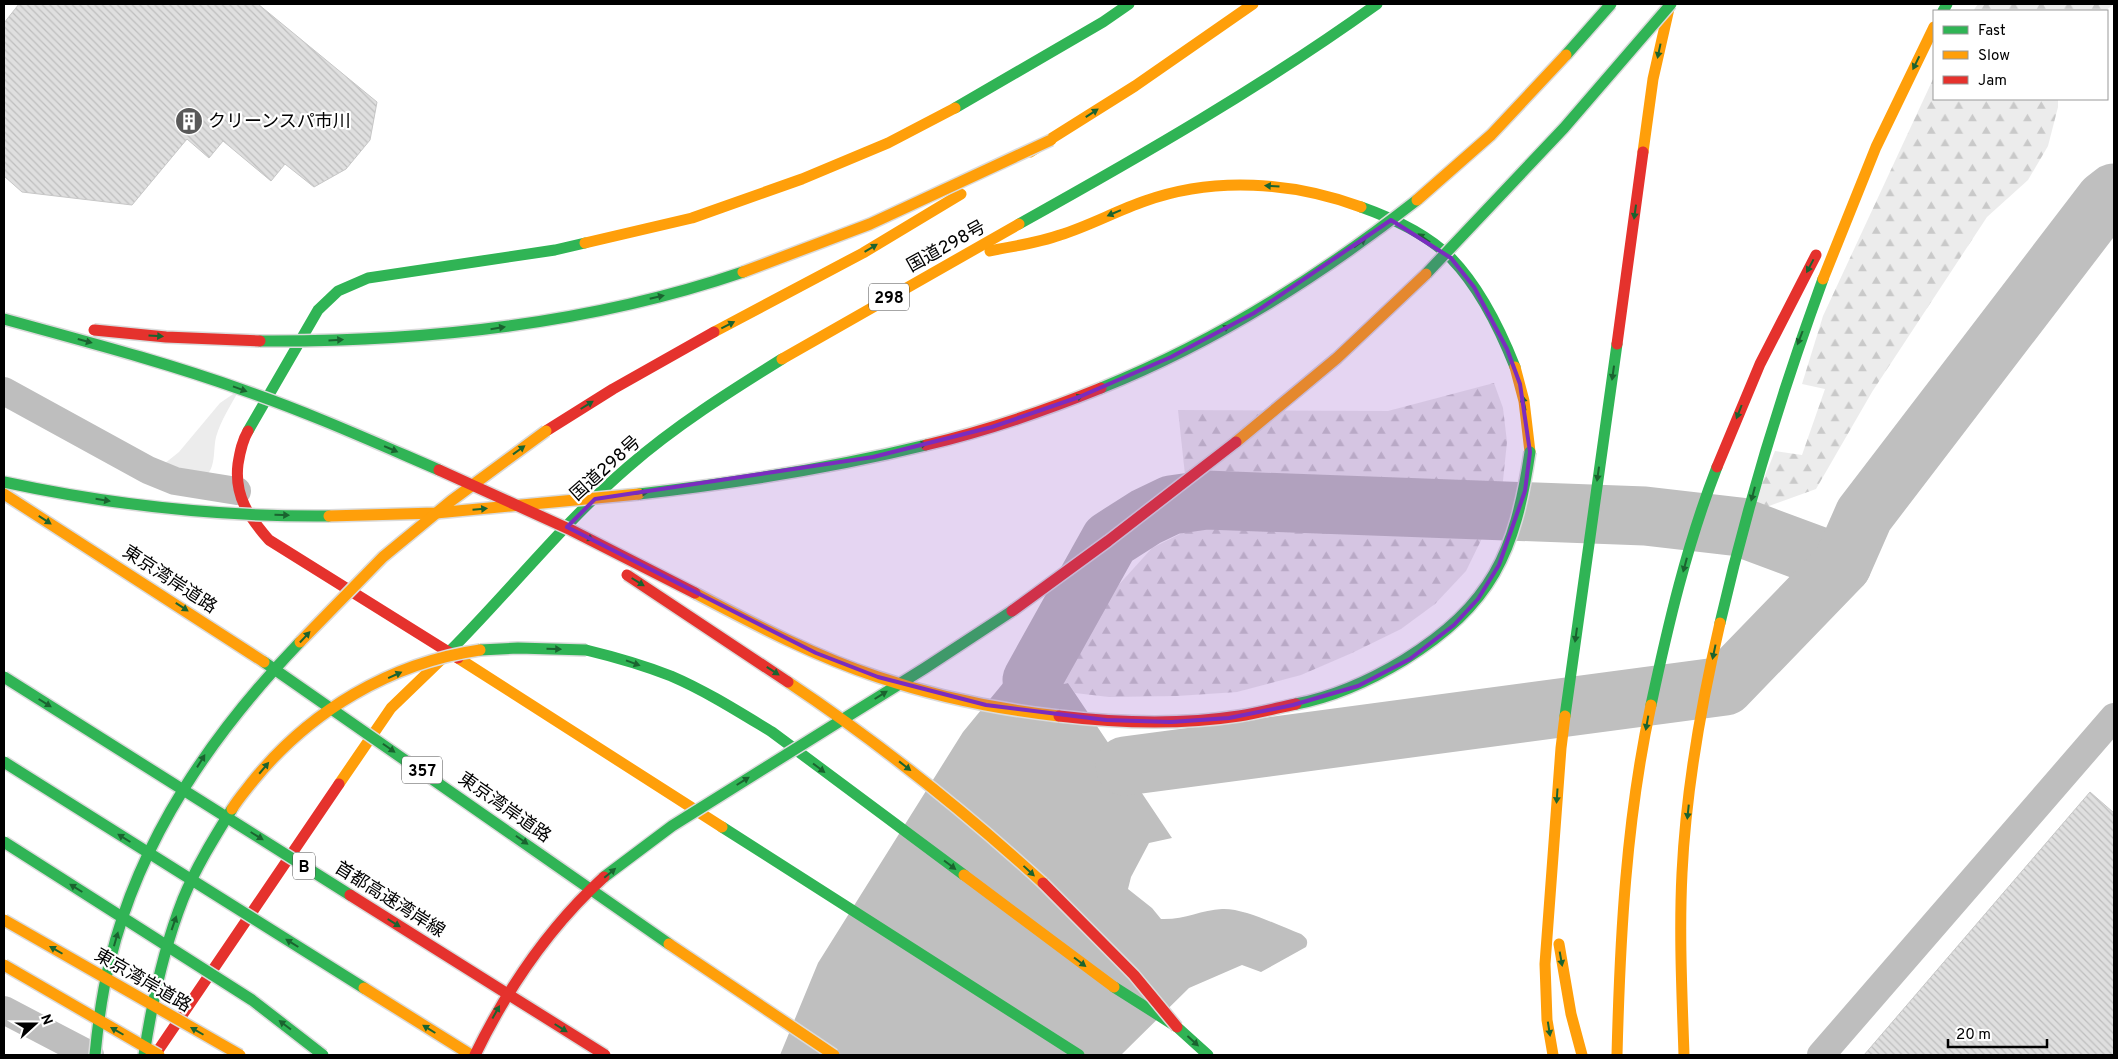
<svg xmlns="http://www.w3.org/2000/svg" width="2118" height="1059" font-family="Overpass,'Noto Sans JP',sans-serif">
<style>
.green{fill:#ececec}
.forest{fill:url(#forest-firs)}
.water{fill:#bfbfbf}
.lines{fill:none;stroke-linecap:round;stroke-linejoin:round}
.river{stroke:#bfbfbf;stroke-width:59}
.building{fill:url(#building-back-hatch);stroke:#c7c7c7}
.street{stroke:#bebebe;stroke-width:28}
.fast{stroke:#30b455;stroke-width:11}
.slow{stroke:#ff9f0a;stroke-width:11}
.jam{stroke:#e5322d;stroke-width:11}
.fast-bridge-casing{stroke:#dbdbdb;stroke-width:14;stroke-linecap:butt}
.slow-bridge-casing{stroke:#dbdbdb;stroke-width:14;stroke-linecap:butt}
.jam-bridge-casing{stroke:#dbdbdb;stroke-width:14;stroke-linecap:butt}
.fast-bridge{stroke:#30b455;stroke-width:11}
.slow-bridge{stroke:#ff9f0a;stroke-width:11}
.jam-bridge{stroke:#e5322d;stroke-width:11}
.oneway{fill:#1a632f}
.marked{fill:#7b2cbf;fill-opacity:0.2;stroke:#7b2cbf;stroke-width:4;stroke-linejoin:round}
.labels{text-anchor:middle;stroke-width:4.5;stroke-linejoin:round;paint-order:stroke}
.shield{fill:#fff;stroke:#4c4c4c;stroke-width:1}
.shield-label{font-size:16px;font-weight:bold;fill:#000}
.poi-label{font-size:18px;fill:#000;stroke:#fff;text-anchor:start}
.street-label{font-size:18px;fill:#000;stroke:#fff}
</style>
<defs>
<pattern id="forest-firs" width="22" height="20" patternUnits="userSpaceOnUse" patternTransform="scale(1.25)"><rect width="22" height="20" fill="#ececec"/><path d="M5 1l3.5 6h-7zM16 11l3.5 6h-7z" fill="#c9c9c9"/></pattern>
<pattern id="building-back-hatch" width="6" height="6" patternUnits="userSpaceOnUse" patternTransform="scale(1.25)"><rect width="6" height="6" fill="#dfdfdf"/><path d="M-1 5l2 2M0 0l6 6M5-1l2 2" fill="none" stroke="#bebebe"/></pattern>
</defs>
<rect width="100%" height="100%" fill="#fff"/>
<!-- green -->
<path class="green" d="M239,390C231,405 221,420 216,437C213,450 216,465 207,475L164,464L179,452L220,403Z"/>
<!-- forest -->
<g class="forest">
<path d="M1978,4H2114L2105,11H1973Z"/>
<path d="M1934,77V99H2058V107L2048,146L2028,180L1987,217L1872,392L1816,489L1750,513L1775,451L1802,455L1825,389L1802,384L1823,316Z"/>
<path d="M1494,383L1503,408L1507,442L1502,490L1185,475L1178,410L1388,411Z"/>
<path d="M1378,521L1490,522L1466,571L1435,604L1401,629L1352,653L1301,675L1237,692L1177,696L1109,697L1075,693L1068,683L1059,685L1096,610L1152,548L1186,531L1212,522Z"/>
</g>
<!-- water -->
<path class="water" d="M1009,676L1059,685L1068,683L1172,838L1149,843L1131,877L1128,889L1152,908L1161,919C1184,920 1201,910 1222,909C1245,908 1279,926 1301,934C1306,938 1309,940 1306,947L1261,972L1242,965L1189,988L1121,1055H780L818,963L963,732Z"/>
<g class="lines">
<!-- river -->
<g class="river">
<path d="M1032,680L1110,540L1146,517L1171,505L1206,500L1645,516L1740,527L1842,565"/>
<path d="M1125,766L1725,686L1842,565L1864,515L2105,200L2114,193"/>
</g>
</g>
<!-- building -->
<g class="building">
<path d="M19,4H258L377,102L370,140L346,169L314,187L285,164L271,181L223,141L209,158L187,139L132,205L22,192L4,176V23Z"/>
<path d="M2090,792L2114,813V1055H1864Z"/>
</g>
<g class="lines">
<!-- street -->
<g class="street">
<path d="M4,391L148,470L175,481L237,491"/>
<path d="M4,1010L90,1055"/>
<path d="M1821,1055L2114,717"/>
</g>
<!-- fast -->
<g class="fast">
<path d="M1943,11L1947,4"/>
<path d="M955,108L1103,22L1129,4"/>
<path d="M1361,207C1392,218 1427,234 1451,258C1480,288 1500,329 1515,367"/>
<path d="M1019,224C1141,156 1263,86 1377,4"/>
<path d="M248,431L318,310L338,291L368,278L555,250L585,243"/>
<path d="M1720,623C1747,506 1782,391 1823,279"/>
<path d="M586,650C615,657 643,665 671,676C706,691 739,712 772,732L964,875"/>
<path d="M449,652C509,592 563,523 628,467C675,426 729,392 782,359"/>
<path d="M1651,705C1668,625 1687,544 1717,467"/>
<path d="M1565,716L1617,344"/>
<path d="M722,827L1079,1055"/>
<path d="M1114,987L1177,1027L1208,1055"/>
</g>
<!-- slow -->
<g class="slow">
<path d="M1030,152L1135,86L1253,4"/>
<path d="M1643,152L1653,79L1670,4"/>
<path d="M585,243L692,218L802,179L888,143L955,108"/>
<path d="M990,251C1013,246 1038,243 1060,235C1089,226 1116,211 1145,201C1215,176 1292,182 1361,207"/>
<path d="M1823,279L1876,147L1934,27"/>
<path d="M714,332L863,253L961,194"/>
<path d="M782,359L1019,224"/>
<path d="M1515,367L1524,401L1530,452"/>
<path d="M458,658L722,827"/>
<path d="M339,784L391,708L448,653"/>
<path d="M964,875L1114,987"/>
<path d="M1559,944L1571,1014L1582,1055"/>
<path d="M1553,1055L1547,1020L1545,964L1561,748L1565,716"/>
<path d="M1617,1055C1620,938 1626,820 1651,705"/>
<path d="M1684,1055C1682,994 1679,934 1682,873C1686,789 1701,705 1720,623"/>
</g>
<!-- jam -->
<g class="jam">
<path d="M1617,344L1643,152"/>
<path d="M248,431C242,441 240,452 238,464C234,496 249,517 269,540L458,658"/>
<path d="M546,431L613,389L714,332"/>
<path d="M1717,467L1760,364L1816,255"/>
<path d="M155,1055L339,784"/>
</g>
<!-- fast-bridge casing -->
<g class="fast-bridge-casing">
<g id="fast-bridge">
<path d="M1566,55L1611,4"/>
<path d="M1426,274L1564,128L1671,4"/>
<path d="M4,319C84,341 165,362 243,390C310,413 374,442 439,470"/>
<path d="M260,341C423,342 588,325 743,272"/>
<path d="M1101,388C1216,342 1320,276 1417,200"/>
<path d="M4,482C111,505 219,517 329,516"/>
<path d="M639,494C736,483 832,468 926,445"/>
<path d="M480,650L518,648L586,650"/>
<path d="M264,662L669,944"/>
<path d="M4,677L350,895"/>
<path d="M1296,704C1333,697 1371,680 1404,660C1492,605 1515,553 1530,452"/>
<path d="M4,762L364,988"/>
<path d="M4,842L252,1000L323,1055"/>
<path d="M604,877L672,826L925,668L1012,611"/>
<path d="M95,1055C98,1023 102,992 110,961C140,837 213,733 300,642"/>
<path d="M144,1055C152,1002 163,950 183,899C196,867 214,838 232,809"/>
</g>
</g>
<!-- slow-bridge casing -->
<g class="slow-bridge-casing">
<g id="slow-bridge">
<path d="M1417,200L1491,135L1566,55"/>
<path d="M743,272L870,224L1051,140"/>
<path d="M1236,442L1337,358L1426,274"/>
<path d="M4,494L264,662"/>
<path d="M329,516L436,513L639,494"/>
<path d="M695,593C754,624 814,656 878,677C937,697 997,709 1059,716"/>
<path d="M300,642L383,557L451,501L546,431"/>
<path d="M788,682C878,742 963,810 1043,883"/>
<path d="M232,809C238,799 246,790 253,781C310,711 390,663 480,650"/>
<path d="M4,920L240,1055"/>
<path d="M669,944L834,1055"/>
<path d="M4,965L159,1055"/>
<path d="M364,988L471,1055"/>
</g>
</g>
<!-- jam-bridge casing -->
<g class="jam-bridge-casing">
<g id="jam-bridge">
<path d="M94,330L166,337L260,341"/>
<path d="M926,445C986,431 1044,411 1101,388"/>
<path d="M439,470L571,530L695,593"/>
<path d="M627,575L788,682"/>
<path d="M1012,611L1108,541L1236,442"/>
<path d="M1059,716C1118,723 1180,725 1239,716C1258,713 1277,708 1296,704"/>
<path d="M1043,883L1134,975L1177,1027"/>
<path d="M350,895L605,1055"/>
<path d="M475,1055C508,987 548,928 604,877"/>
</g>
</g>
<!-- fast-bridge -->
<use href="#fast-bridge" class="fast-bridge"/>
<!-- slow-bridge -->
<use href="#slow-bridge" class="slow-bridge"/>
<!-- jam-bridge -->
<use href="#jam-bridge" class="jam-bridge"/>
</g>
<!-- one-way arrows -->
<defs><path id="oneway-solid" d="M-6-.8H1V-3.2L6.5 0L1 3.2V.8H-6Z" transform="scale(1.25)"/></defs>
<g class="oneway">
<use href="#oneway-solid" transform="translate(1659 51) rotate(102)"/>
<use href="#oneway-solid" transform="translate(1916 63) rotate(116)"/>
<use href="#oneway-solid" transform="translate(1092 113) rotate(-33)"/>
<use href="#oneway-solid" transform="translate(1272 186) rotate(-176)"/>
<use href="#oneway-solid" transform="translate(1635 212) rotate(98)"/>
<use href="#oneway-solid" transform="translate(1114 213) rotate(157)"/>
<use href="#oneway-solid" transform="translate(1424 238) rotate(-144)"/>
<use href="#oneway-solid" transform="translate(1360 243) rotate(-37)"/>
<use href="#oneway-solid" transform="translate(871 248) rotate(-31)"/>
<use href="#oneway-solid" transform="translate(1810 266) rotate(118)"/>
<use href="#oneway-solid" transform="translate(657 297) rotate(-13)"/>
<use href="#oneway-solid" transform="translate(728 325) rotate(-27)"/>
<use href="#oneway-solid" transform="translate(498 328) rotate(-9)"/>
<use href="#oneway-solid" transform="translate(1223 329) rotate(-28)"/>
<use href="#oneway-solid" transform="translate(156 336) rotate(4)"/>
<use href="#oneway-solid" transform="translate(1800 338) rotate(111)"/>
<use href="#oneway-solid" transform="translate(336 340) rotate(-3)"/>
<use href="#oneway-solid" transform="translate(85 341) rotate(15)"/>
<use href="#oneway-solid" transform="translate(1613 373) rotate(98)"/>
<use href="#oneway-solid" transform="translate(240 389) rotate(20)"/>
<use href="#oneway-solid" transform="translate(1076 398) rotate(-20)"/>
<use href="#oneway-solid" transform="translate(1524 403) rotate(-102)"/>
<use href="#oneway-solid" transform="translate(587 405) rotate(-32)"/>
<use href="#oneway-solid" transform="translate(1739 412) rotate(111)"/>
<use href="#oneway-solid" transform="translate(920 445) rotate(-14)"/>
<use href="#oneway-solid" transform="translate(391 449) rotate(23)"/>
<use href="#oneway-solid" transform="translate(519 450) rotate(-36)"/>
<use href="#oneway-solid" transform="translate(1598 474) rotate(98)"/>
<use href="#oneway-solid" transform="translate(641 493) rotate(-7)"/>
<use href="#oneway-solid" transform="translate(1753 494) rotate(105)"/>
<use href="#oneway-solid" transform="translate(103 500) rotate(9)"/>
<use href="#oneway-solid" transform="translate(480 509) rotate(-5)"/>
<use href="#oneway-solid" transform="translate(282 515) rotate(2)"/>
<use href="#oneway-solid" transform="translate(45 520) rotate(33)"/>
<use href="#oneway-solid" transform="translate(587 537) rotate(27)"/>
<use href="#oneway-solid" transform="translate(1685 565) rotate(105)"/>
<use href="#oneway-solid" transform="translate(638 582) rotate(32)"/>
<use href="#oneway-solid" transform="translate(182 607) rotate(33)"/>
<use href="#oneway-solid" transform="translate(1576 635) rotate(98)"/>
<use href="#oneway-solid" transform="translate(305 637) rotate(-47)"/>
<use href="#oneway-solid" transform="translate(554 649) rotate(1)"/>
<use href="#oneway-solid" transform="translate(1714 652) rotate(102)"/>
<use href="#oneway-solid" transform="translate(633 663) rotate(20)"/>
<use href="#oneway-solid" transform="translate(773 671) rotate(33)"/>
<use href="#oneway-solid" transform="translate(395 675) rotate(-24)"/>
<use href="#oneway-solid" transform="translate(881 695) rotate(-32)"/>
<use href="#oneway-solid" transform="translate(45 703) rotate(32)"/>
<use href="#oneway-solid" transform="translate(1647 723) rotate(100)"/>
<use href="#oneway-solid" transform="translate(389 748) rotate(35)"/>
<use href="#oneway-solid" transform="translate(201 761) rotate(-58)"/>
<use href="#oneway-solid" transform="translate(905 766) rotate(38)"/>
<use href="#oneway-solid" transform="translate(264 768) rotate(-50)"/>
<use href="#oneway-solid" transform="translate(819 768) rotate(37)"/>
<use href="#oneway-solid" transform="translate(743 781) rotate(-32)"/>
<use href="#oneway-solid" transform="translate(1557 796) rotate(94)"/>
<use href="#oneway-solid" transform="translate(1688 812) rotate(96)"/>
<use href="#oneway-solid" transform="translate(257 836) rotate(32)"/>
<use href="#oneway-solid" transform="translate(124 838) rotate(-148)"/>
<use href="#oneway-solid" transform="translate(522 840) rotate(35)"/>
<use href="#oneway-solid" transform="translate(950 865) rotate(37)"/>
<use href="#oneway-solid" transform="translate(1029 871) rotate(43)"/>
<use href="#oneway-solid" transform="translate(610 873) rotate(-40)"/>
<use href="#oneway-solid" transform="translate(76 888) rotate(-148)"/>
<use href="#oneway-solid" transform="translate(174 923) rotate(-71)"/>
<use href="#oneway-solid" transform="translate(394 923) rotate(32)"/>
<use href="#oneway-solid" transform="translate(116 939) rotate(-74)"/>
<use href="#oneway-solid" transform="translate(292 943) rotate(-148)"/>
<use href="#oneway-solid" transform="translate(56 950) rotate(-150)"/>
<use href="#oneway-solid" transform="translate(1561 959) rotate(80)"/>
<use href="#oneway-solid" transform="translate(1080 962) rotate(37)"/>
<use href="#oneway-solid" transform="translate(496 1012) rotate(-61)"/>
<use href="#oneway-solid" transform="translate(285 1025) rotate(-143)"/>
<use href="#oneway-solid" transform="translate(561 1028) rotate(32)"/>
<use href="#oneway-solid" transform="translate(429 1029) rotate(-148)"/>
<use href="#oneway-solid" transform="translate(1549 1029) rotate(81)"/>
<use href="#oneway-solid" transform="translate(117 1031) rotate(-150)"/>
<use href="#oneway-solid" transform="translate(197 1031) rotate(-150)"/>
<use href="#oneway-solid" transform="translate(1193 1041) rotate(42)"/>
</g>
<!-- marked area -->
<path class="marked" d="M1391,220L1451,258L1474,287L1507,349L1520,384L1530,452L1525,491L1499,565L1478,599L1454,625L1410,659L1358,686L1293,705L1229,718L1171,722L1106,720L986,705L878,677L816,653L567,527L595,499L873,457L992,427L1079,397L1171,357L1254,313Z"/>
<!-- icons -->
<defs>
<g id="building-disc" transform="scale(1.4375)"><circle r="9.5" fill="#595959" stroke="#fff"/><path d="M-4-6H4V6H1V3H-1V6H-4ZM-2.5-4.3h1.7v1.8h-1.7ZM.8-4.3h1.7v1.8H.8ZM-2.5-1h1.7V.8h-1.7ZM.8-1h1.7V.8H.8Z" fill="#fff"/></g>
</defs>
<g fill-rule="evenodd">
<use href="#building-disc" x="189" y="121"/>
</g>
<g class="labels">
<!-- shield labels -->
<g class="shield">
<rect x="869" y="283.5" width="40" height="27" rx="4"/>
<rect x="402" y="756.5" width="40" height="27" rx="4"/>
<rect x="293" y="852.5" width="22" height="27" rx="4"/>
</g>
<g class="shield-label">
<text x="889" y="303">298</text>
<text x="422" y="776">357</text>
<text x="304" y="872">B</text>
</g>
<!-- poi labels -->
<g class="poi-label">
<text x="208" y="127">クリーンスパ市川</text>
</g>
<!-- street labels -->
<g class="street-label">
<text transform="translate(946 246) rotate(-29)" y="6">国道298号</text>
<text transform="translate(605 468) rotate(-42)" y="6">国道298号</text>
<text transform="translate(170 579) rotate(33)" y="6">東京湾岸道路</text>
<text transform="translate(505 807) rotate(35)" y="6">東京湾岸道路</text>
<text transform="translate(390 899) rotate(32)" y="6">首都高速湾岸線</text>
<text transform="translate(143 980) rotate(30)" y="6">東京湾岸道路</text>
</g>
</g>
<!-- border -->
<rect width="2118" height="1059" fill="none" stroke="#000000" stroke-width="10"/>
<!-- legend -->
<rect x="1933" y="10" width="175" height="90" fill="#ffffff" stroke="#999999"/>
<rect x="1943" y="26" width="25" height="8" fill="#30b455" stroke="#999999"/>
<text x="1978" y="35" font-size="15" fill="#000000">Fast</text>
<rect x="1943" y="51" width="25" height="8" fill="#ff9f0a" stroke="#999999"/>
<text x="1978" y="60" font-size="15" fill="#000000">Slow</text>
<rect x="1943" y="76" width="25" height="8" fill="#e5322d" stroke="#999999"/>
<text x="1978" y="85" font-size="15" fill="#000000">Jam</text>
<!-- north arrow -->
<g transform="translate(35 1024) rotate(69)" stroke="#ffffff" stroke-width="4" paint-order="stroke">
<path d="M0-4L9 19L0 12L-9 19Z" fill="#000000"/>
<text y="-8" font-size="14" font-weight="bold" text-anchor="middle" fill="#000000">N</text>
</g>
<!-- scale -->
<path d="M1948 1039v8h99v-8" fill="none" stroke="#000000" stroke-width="2.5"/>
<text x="1956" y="1039" font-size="15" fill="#000000" stroke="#ffffff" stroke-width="4" paint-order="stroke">20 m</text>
</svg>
